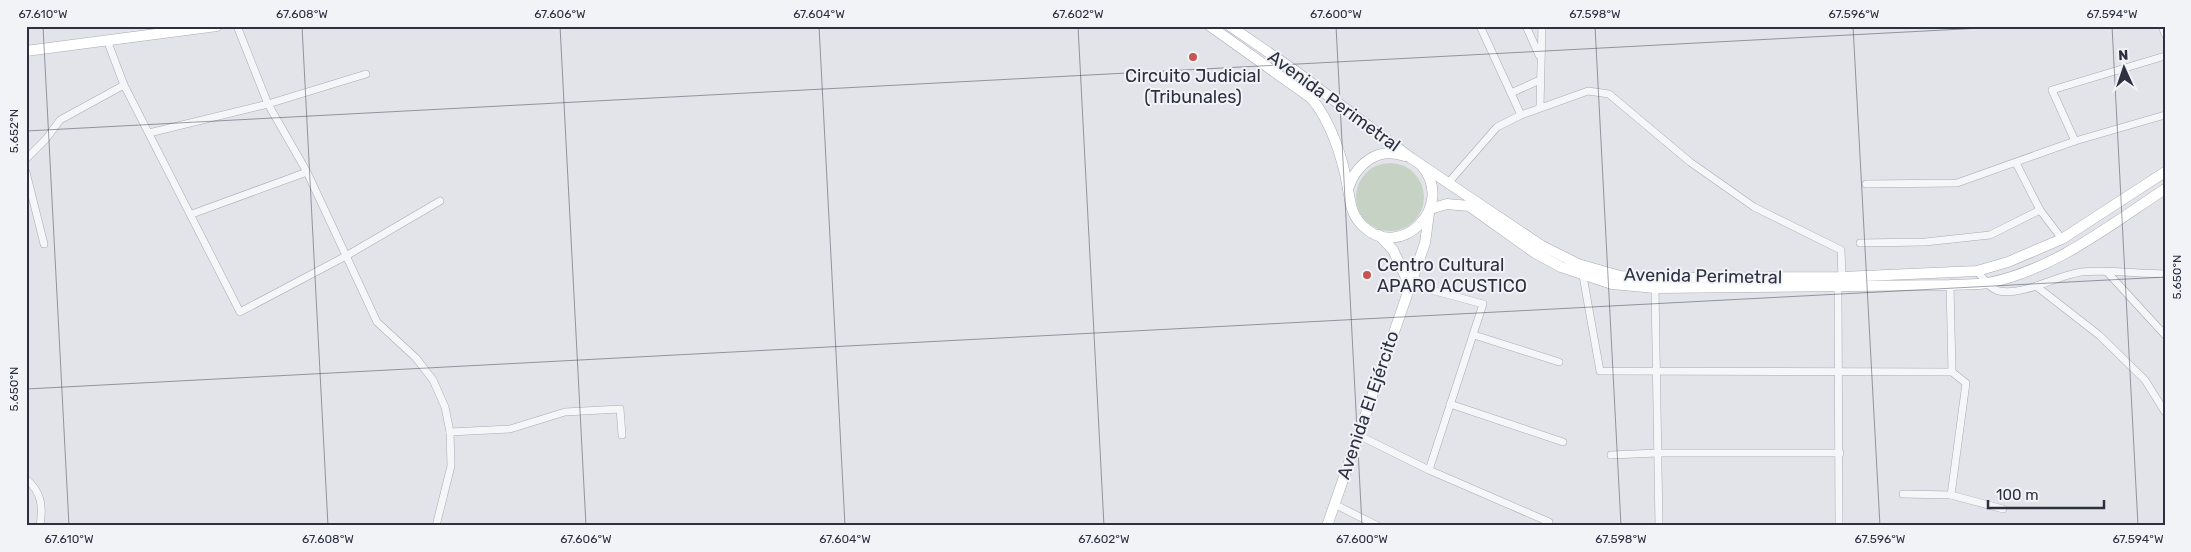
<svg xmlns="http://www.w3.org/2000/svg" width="2191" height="552" font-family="Rubik,sans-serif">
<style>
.green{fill:#c6d3c4}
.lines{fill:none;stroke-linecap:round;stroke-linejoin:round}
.street-casing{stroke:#a8aab4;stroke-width:8}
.secondary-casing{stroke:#a8aab4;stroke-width:11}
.street{stroke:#f5f6f8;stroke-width:7}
.secondary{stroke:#fff;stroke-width:10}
.ticks{fill:none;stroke:#2c3041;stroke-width:1;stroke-opacity:0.45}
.poi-dot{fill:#c55452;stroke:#f2f3f7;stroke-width:2}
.labels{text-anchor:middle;stroke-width:4;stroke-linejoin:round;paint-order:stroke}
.poi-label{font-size:18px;fill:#2c3041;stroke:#f2f3f7}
.street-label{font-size:18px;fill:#2c3041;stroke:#f2f3f7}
.neatline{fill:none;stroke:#2c3041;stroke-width:2}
.ticks-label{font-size:12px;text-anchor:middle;fill:#2c3041}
</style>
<rect width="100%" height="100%" fill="#e3e4ea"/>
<!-- green -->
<circle class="green" cx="1390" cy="197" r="34"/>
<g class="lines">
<!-- street casing -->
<g class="street-casing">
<g id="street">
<path d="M237,26L268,104L307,172L377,322L416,358L433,380L445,407L450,432L451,466L436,526"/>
<path d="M1480,26L1521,115"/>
<path d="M1526,26L1539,55"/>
<path d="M2162,26L2165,34"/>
<path d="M107,40L124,85L240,312L346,256L440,201"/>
<path d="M1511,93L1540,80"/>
<path d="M1540,107L1542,26"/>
<path d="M149,133L268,104L366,74"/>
<path d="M2075,141L2052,90L2165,56"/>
<path d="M26,159L46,139L60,120L124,85"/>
<path d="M2016,163L2040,210L2062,239"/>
<path d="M26,172L44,244"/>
<path d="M1449,182L1497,127L1521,115L1588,91L1609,94L1690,162L1754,207L1841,250L1842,277"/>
<path d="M1866,184L1957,183L2075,141L2165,115"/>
<path d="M192,214L307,172"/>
<path d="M1860,243L1925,242L1990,235L2040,210"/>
<path d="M1977,271C1983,278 1990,289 1999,291C2024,296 2055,276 2081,272C2107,269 2138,274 2165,274"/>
<path d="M2108,273L2165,335"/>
<path d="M1583,276L1600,371L1952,372L1966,383L1951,495L2003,509"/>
<path d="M1409,284L1483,304L1429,470"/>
<path d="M1950,285L1952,372"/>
<path d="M2036,286L2099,335L2145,380L2165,412"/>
<path d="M1838,287L1839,526"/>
<path d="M1655,288L1659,526"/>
<path d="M1474,335L1559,362"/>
<path d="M1450,404L1563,442"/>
<path d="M450,432L510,429L565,412L620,409L622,435"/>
<path d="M1358,435L1429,470L1549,522L1548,526"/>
<path d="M1611,455L1658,453H1840"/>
<path d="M26,479C42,492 43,507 40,526"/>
<path d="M1903,494L1951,495"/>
<path d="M1334,504L1378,526"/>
</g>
</g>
<!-- secondary casing -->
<g class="secondary-casing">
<g id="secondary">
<path d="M1210,26L1311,98C1331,121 1343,159 1348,189C1351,205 1351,215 1364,227C1400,261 1456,207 1422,166"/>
<path d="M1230,26L1294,70L1411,158L1542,246L1578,264L1620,276L1654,278L1842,277L1977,271L2008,262L2062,239L2165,172"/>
<path d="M26,51L217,26"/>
<path d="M1348,189C1356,164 1378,146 1405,156"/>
<path d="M1430,209L1447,204L1469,206L1535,253L1561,267L1612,284L1655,288L1950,285C1962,284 1975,285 1988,283C2054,270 2110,225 2165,189"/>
<path d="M1379,235L1393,250L1409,284"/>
<path d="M1327,526L1425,243L1429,213"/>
</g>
</g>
<!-- street -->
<use href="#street" class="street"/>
<!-- secondary -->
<use href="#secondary" class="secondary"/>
</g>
<!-- ticks -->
<path class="ticks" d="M43,26L69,526M302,26L328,526M560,26L586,526M819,26L845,526M1078,26L1104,526M1336,26L1362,526M1595,26L1621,526M1853,26L1880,526M2112,26L2138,526M26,131L2020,26M26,389L2165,277"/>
<!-- markers -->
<g class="poi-dot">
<circle cx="1193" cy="57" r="5"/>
<circle cx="1367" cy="275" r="5"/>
</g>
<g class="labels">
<!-- poi labels -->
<g class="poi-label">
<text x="1193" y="82">Circuito Judicial<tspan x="1193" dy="21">(Tribunales)</tspan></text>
<text x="1377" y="271" text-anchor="start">Centro Cultural<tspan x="1377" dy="21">APARO ACUSTICO</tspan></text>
</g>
<!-- street labels -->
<g class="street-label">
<text transform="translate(1334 101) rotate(36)" y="6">Avenida Perimetral</text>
<text transform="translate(1703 276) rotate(1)" y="6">Avenida Perimetral</text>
<text transform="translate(1368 405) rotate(-71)" y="6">Avenida El Ejército</text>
</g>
</g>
<!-- border -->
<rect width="2191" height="552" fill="none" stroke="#f2f3f7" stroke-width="55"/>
<!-- north arrow -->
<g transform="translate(2124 68) rotate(357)" stroke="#f2f3f7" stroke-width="4" paint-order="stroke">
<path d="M0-4L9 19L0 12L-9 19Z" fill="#2c3041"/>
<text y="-8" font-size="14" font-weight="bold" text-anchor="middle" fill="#2c3041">N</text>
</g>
<!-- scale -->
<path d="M1988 500v8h116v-8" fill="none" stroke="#2c3041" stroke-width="2.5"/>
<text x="1996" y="500" font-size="15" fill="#2c3041" stroke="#f2f3f7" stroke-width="4" paint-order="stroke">100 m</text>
<rect x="28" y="28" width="2136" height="496" class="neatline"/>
<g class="ticks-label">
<text x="43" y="18">67.610°W</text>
<text x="302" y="18">67.608°W</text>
<text x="560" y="18">67.606°W</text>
<text x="819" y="18">67.604°W</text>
<text x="1078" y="18">67.602°W</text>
<text x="1336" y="18">67.600°W</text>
<text x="1595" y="18">67.598°W</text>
<text x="1854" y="18">67.596°W</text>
<text x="2112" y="18">67.594°W</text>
<text transform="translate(14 131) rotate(-90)" y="4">5.652°N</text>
<text transform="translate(2177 277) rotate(-90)" y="4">5.650°N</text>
<text transform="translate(14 389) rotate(-90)" y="4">5.650°N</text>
<text x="69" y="543">67.610°W</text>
<text x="328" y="543">67.608°W</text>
<text x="586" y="543">67.606°W</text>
<text x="845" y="543">67.604°W</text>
<text x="1104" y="543">67.602°W</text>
<text x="1362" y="543">67.600°W</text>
<text x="1621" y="543">67.598°W</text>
<text x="1880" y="543">67.596°W</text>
<text x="2138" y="543">67.594°W</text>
</g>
</svg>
